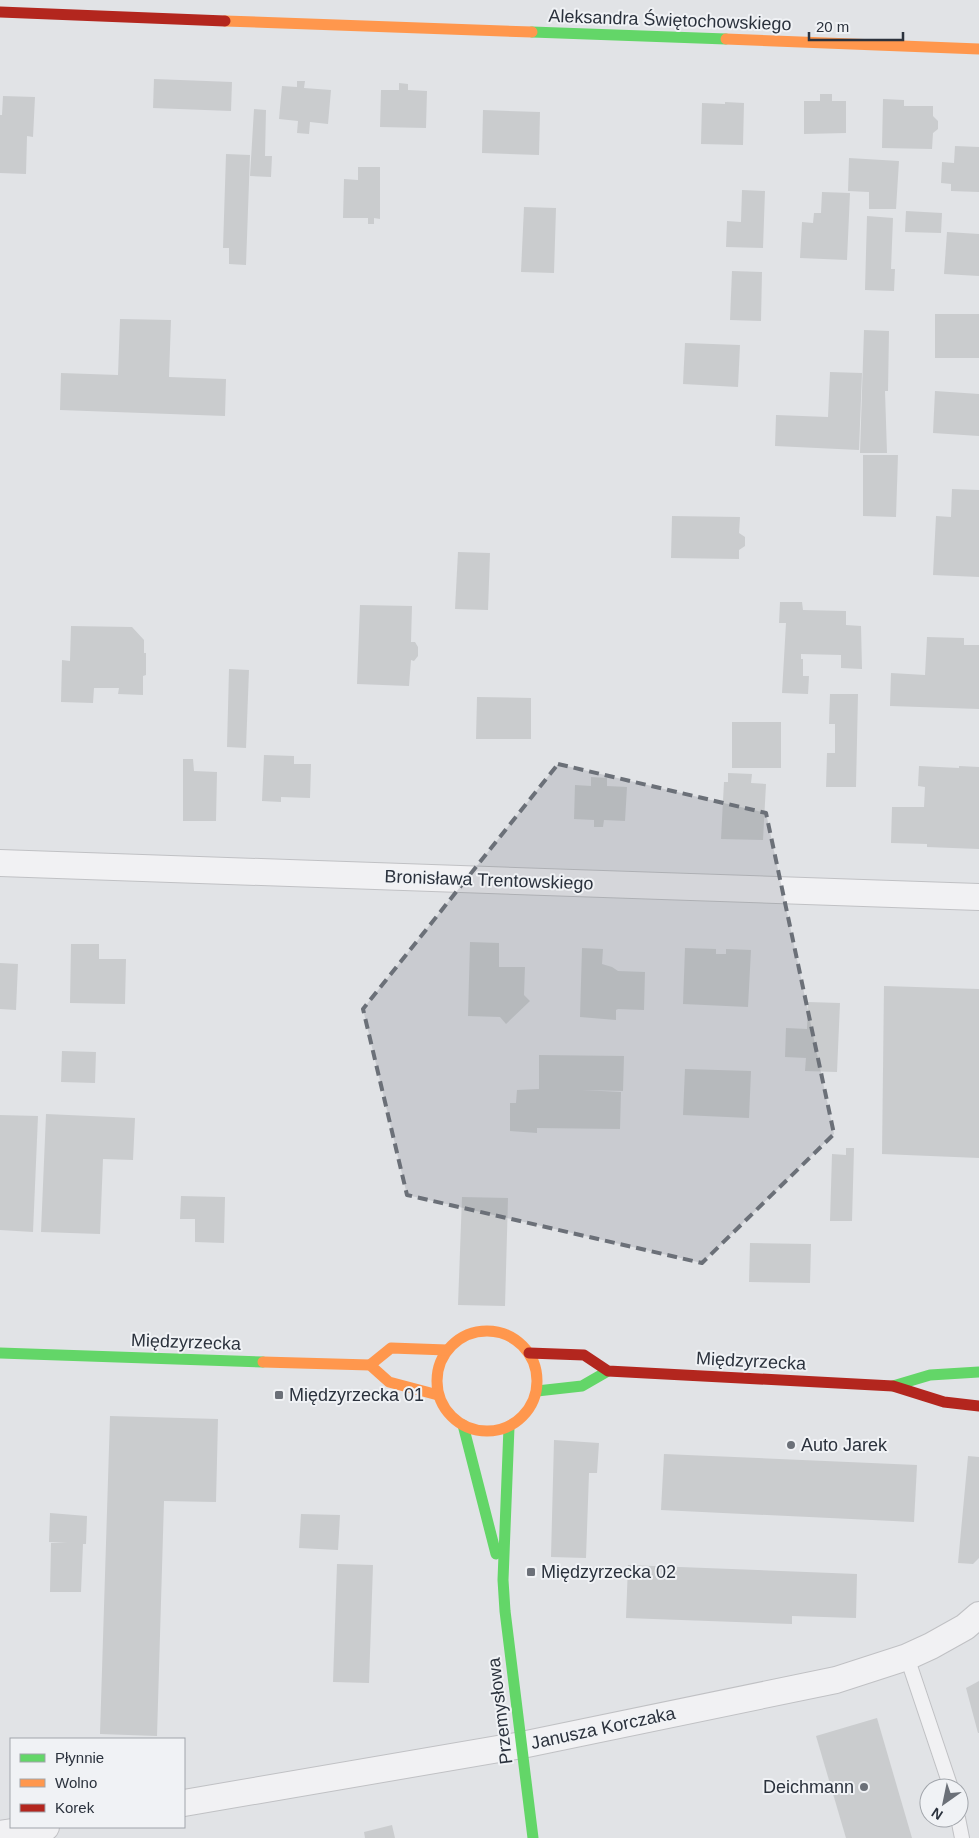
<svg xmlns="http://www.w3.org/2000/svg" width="979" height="1838" font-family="Helvetica,sans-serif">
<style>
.building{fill:#caccce}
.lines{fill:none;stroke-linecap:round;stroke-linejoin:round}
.lane-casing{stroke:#c0c1c4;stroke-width:16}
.street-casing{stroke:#c0c1c4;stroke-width:28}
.lane{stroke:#f1f1f3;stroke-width:14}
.street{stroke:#f1f1f3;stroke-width:26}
.fast{stroke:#63d668;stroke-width:11}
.slow{stroke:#ff974d;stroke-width:11}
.jam{stroke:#b3261e;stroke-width:11}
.marked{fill:#6b7078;fill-opacity:0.2;stroke:#6b7078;stroke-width:4;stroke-dasharray:10 6;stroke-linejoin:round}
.poi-dot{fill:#6b7078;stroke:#f0f2f5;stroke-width:2}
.labels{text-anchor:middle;stroke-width:4;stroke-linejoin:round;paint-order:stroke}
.street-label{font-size:18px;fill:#2b323d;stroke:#f0f2f5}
.poi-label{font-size:18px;fill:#2b323d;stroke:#f0f2f5;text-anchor:start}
</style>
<rect width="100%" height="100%" fill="#e1e3e6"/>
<!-- building -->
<g class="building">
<path d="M154,79L232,82L231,111L153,108Z"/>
<path d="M297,81H305L304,88L331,90L328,124L310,122L309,134L297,133L298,121L279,119L282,86L297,87Z"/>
<path d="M399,83L408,84V90L427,91L426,128L380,127L381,90H399Z"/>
<path d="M820,94H832V101H846V133L804,134V101H820Z"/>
<path d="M3,96L35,97L33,137L27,136L26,174L0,173V115H2Z"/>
<path d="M883,99L904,100V106H933V116L938,121V129L933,133L932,149L882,148Z"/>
<path d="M725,102L744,103L743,145L701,144L702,103L725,104Z"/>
<path d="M254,109L266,110L265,156H272L271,177L250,176Z"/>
<path d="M483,110L540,112L539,155L482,153Z"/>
<path d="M955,146L979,147V192L951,191V184L941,183L942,162L954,163Z"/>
<path d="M226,154L250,155L246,265L229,264V248H223Z"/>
<path d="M849,158L899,161L896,209H869V192L848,191Z"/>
<path d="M358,167H380V219L374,218V224H368V218H343L344,179L358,180Z"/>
<path d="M742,190L765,191L763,248L726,247L727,221L741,222Z"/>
<path d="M822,192L850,193L847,260L800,258L802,222L813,223L814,213H821Z"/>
<path d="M524,207L556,208L554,273L521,272Z"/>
<path d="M906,211L942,213L941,233L905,232Z"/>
<path d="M867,216L893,218L891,269H895L894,291L865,290Z"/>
<path d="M947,232L979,234V276L944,274Z"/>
<path d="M732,271L762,272L761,321L730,320Z"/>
<rect x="935" y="314" width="44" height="44"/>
<path d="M120,319L171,320L169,377L226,379L225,416L60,410L61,373L118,375Z"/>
<path d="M864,330L889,331L888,391H885L887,453H860Z"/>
<path d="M685,343L740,345L738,387L683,384Z"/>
<path d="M830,372L862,373L859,450L775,446L776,415L828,417Z"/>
<path d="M935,391L979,394V436L933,433Z"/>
<path d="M863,455H898L896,517L863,516Z"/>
<path d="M952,489L979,490V577L933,575L936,516L951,517Z"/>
<path d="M672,516L740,517L739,533L745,537V546L739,550V559L671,558Z"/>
<path d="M458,552L490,553L488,610L455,609Z"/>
<path d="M780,602H802L803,610L846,611V625L861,626L862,669L841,668V655L801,654V659H803V676H809L808,694L782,693L786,623H779Z"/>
<path d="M360,605L412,606L411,642H415L418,647V656L414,661L411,660L409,686L357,684Z"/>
<path d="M71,626L132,627L144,640V653H146V675L143,676V695L118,694L119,688H94L93,703L61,702L62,660L70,661Z"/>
<path d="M927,637L964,638V645H979V709L890,706L891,673L925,675Z"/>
<path d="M229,669L249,670L246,748L227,747Z"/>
<path d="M830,694H858L856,787H826L827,753H835V724H829Z"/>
<path d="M477,697L531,698V739H476Z"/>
<rect x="732" y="722" width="49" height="46"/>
<path d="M264,755L294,756V764H311L310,798L281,797V802L262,801Z"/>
<path d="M183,759H193L194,771L217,772L216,821H183Z"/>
<path d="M919,766L959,768V766L979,767V849L927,847V844L891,843L892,807H924L925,787L918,786Z"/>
<path d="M728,773L752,774L751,783L766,784L763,840L721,839L724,782H728Z"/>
<path d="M591,777L607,778V786L627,787L625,821L604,820L603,827H594V820L574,819L575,785L591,786Z"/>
<path d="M470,942L499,943V967H525L524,995L530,1001L506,1024L500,1017L468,1016Z"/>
<path d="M71,944H99V959H126L125,1004L70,1003Z"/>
<path d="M582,948L603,949L602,964L612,967L618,971L645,972L644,1010L618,1009L616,1010V1020L580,1017Z"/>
<path d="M685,948L716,949V954H726V949L751,950L748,1007L683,1004Z"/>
<path d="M0,963L18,964L16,1010L0,1009Z"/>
<path d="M884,986L979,989V1158L882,1154Z"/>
<path d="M808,1002L840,1003L837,1072L805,1071L806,1058L785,1057L786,1028L807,1029Z"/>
<path d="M62,1051L96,1052L95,1083L61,1082Z"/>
<path d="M539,1055L624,1056L623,1091L582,1090L621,1092L620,1129L537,1128V1133L510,1131V1103H516L517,1090L539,1089Z"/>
<path d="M685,1069L751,1071L749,1118L683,1115Z"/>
<path d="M46,1114L135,1118L133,1160L103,1159L100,1234L41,1232Z"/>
<path d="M0,1115L38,1116L33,1232L0,1230Z"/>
<path d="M846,1148H854L852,1221H830L832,1154L846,1155Z"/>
<path d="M181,1196L225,1197L224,1243L195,1242V1219H180Z"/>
<path d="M462,1197L508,1198L505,1306L458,1305Z"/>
<path d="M750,1243L811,1244L810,1283L749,1282Z"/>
<path d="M110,1416L218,1419L216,1502L164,1501L157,1736L100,1734Z"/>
<path d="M554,1440L599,1443L597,1473H589L586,1558L551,1557Z"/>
<path d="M664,1454L917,1465L914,1522L661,1510Z"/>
<path d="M968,1456L979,1457V1558L973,1564L958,1563Z"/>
<path d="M50,1513L87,1516L86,1544H83L81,1592H50L51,1543H67L49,1542Z"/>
<path d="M301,1514L340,1515L338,1550L299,1548Z"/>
<path d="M337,1564L373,1565L369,1683L333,1682Z"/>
<path d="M628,1565L857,1574L856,1618L792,1616V1624L626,1618Z"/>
<path d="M979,1681V1733H978L966,1688Z"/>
<path d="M877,1718L912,1838H846L816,1736Z"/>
<path d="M392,1825L395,1838H365L364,1832Z"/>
</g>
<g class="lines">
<!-- lane casing -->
<g class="lane-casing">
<g id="lane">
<path d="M907,1657L951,1788"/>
<path d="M958,1818L962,1838"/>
</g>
</g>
<!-- street casing -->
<g class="street-casing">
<g id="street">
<path d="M0,863L979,897"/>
<path d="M184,1803L522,1745L836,1680L907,1657L931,1646L965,1627L979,1615"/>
<path d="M0,1834L46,1827"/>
</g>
</g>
<!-- lane -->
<use href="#lane" class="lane"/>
<!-- street -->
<use href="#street" class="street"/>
<!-- fast -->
<g class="fast">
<path d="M532,32L726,39"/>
<path d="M0,1353L263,1362"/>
<path d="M893,1386L930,1375L979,1372"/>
<path d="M537,1391L582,1386L608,1371"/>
<path d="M463,1425L496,1554"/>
<path d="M509,1427L503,1580L505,1611L533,1838"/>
</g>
<!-- slow -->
<g class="slow">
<path d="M225,21L532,32"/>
<path d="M726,39L979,49"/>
<circle cx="487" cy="1381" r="50"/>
<path d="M263,1362L370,1365L389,1382L438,1395"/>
<path d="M370,1365L391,1348L447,1350"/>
</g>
<!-- jam -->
<g class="jam">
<path d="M0,12L225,21"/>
<path d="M529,1353L584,1355L608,1371L893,1386L944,1402L979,1406"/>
</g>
</g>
<!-- marked area -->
<path class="marked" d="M558,764L766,813L834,1134L702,1263L407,1195L363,1009Z"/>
<!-- markers -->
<g class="poi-dot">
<rect x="274" y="1390" width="10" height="10" rx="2.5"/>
<circle cx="791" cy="1445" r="5"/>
<rect x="526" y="1567" width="10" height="10" rx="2.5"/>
<circle cx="864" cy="1787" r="5"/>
</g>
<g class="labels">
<!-- street labels -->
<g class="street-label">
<text transform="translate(670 20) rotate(2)" y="6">Aleksandra Świętochowskiego</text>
<text transform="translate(489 880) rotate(2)" y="6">Bronisława Trentowskiego</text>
<text transform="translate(186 1342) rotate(2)" y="6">Międzyrzecka</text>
<text transform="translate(751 1361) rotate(3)" y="6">Międzyrzecka</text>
<text transform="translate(500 1711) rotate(-97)" y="6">Przemysłowa</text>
<text transform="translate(603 1728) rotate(-12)" y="6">Janusza Korczaka</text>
</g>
<!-- poi labels -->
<g class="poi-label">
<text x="289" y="1401">Międzyrzecka 01</text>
<text x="801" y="1451">Auto Jarek</text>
<text x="541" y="1578">Międzyrzecka 02</text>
<text x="854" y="1793" text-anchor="end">Deichmann</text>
</g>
</g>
<!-- legend -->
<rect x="10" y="1738" width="175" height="90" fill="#f0f2f5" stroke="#a1a5ab"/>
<rect x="20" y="1754" width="25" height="8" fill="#63d668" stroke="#a1a5ab"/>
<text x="55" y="1763" font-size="15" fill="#2b323d">Płynnie</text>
<rect x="20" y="1779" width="25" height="8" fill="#ff974d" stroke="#a1a5ab"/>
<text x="55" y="1788" font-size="15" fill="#2b323d">Wolno</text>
<rect x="20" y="1804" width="25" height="8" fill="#b3261e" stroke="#a1a5ab"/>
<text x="55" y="1813" font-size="15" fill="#2b323d">Korek</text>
<!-- north arrow -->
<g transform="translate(944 1803) rotate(213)"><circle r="24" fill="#f0f2f5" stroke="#a1a5ab"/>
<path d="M0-4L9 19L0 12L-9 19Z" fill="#6b7078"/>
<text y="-8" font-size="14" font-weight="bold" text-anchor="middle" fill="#2b323d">N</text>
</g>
<!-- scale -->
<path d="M809 32v8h94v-8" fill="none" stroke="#2b323d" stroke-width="2.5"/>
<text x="816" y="32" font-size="15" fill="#2b323d" stroke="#f0f2f5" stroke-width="4" paint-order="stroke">20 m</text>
</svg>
